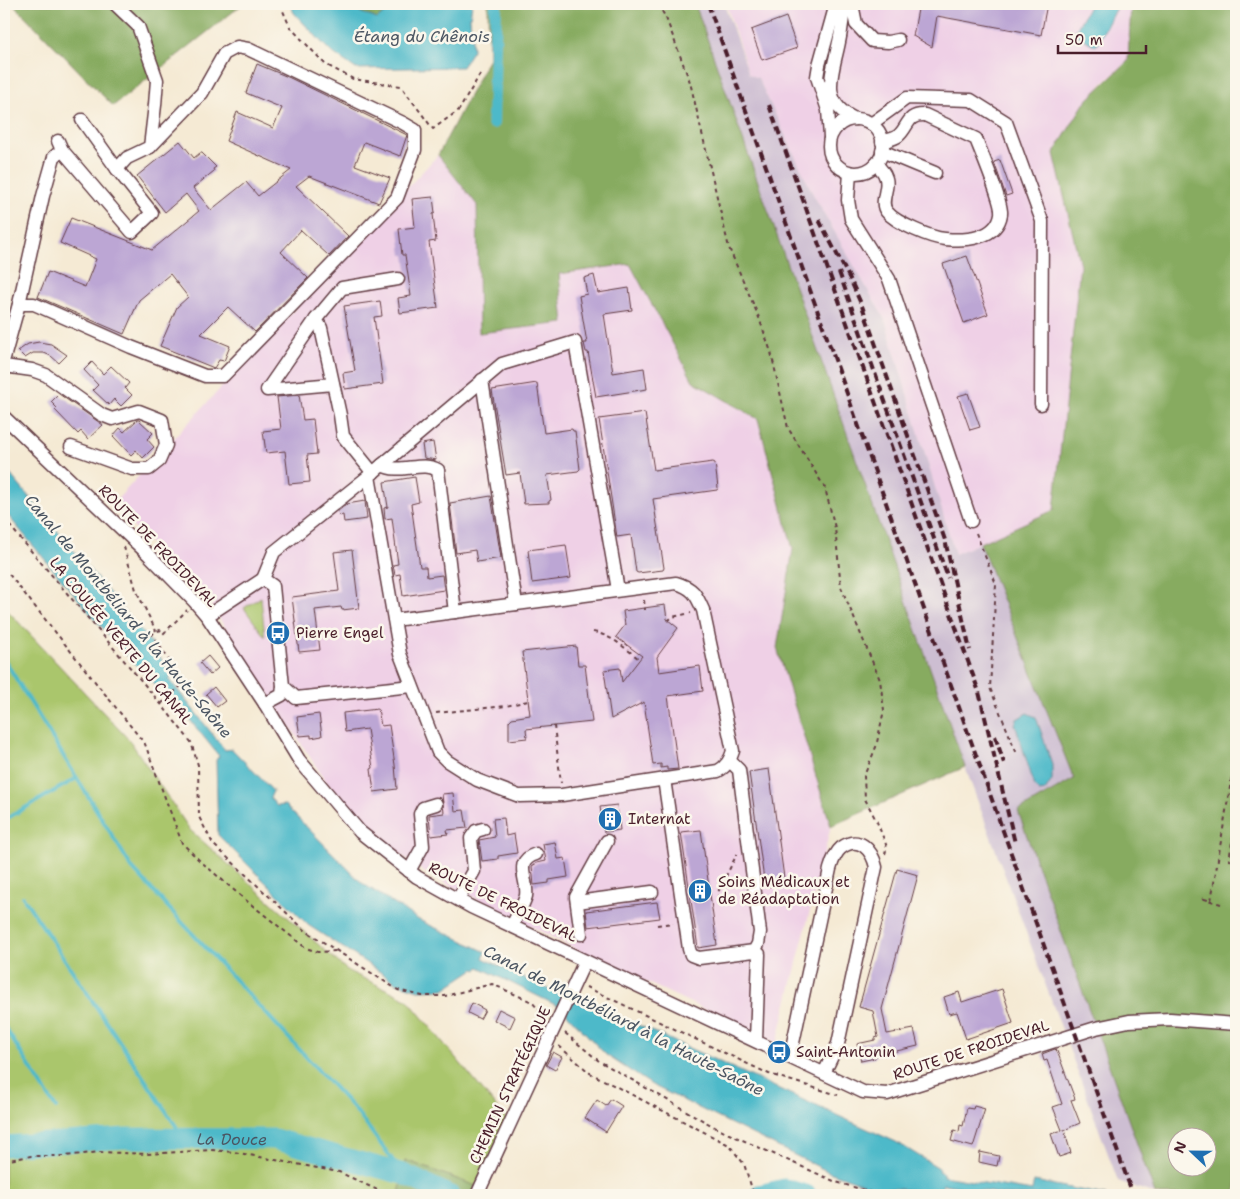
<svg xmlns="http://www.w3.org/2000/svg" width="1240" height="1199" font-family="'Shantell Sans',sans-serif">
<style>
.built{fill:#efd0e6}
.industrial{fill:#cdbed2}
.green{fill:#aac66c;stroke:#7a724c}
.forest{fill:#87ab60;stroke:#686546;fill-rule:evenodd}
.water{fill:#4db9c9;stroke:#4c6c7a}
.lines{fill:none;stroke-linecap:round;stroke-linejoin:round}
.stream{stroke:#4db9c9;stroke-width:4}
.canal{stroke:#4db9c9;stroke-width:12}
.river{stroke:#4db9c9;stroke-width:21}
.building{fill:#bca6d4}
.minor-casing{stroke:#643d44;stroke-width:15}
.path{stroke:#643d44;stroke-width:2;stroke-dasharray:4 4;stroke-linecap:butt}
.minor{stroke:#fff;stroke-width:12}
.rail{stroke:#4a1f2b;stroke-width:4;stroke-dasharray:8 4;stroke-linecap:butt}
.labels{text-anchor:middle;stroke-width:5;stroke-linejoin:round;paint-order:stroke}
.street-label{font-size:15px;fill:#4a1f2b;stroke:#fbf7ec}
.poi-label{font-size:15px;fill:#4a1f2b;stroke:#fbf7ec;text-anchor:start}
.water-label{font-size:16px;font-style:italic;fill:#4b5562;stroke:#fbf7ec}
</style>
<rect width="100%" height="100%" fill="#fbf7ec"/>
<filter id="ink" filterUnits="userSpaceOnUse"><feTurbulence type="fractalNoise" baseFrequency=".02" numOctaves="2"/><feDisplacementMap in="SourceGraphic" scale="10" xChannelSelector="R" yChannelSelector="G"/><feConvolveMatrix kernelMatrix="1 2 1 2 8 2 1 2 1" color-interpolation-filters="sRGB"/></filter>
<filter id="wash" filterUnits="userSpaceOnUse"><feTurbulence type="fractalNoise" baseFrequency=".0096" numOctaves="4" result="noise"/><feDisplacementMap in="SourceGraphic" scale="20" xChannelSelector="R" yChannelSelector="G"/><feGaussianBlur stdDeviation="1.12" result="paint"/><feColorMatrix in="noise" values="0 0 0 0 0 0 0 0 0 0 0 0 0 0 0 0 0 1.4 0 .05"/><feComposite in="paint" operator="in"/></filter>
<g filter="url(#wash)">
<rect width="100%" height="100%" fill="#f5ead4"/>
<!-- built -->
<g class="built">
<path d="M726,4H1131L1128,61L1102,84L1054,153L1080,265L1054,510L955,554L885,320L814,196L758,78L749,74Z"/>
<path d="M438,155L477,205L479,333L564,323L559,274L630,264L693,381L758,419L793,549L777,648L831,826L777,1043L590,956L427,874L375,836L327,783L202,592L111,506Z"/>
</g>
<!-- industrial -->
<path class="industrial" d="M695,4H724L749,74L758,78L814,196L885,320L955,554L980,543L1075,779L1018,811L1155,1194L1118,1181L965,767Z"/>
<!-- green -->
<g class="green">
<path d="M261,597L265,637L244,608Z"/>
<path d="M8,611L130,741L190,830L348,971L407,999L508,1121L476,1186L405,1160L399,1195H4V613Z"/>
</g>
<!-- forest -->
<g class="forest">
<path d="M13,4H243L113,106Z"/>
<path d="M359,4H393V6L377,19L360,12Z"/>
<path d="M488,4H695L965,767L831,826L777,648L793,549L758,419L693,381L630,264L559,274L564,323L479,333L477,205L438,155L489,58Z"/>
<path d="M1131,4H1236V1195H1161L1155,1194L1018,811L1074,779L980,543L1054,510L1080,265L1054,153L1085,102L1128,61ZM1178,1136H1208V1166H1178Z"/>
<path d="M405,1160L476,1186L472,1195H399Z"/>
</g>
<!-- water -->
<g class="water">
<path d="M290,4H359L360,12L377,19L393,6V4H472L470,18L473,50L462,67L356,69L330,51L294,13Z"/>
<path d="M1090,4H1118L1096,46L1074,34Z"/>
<path d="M4,467L152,644L172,676L169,679L225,750L232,749L273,791L270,798L277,806L285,805L362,883L419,920L486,952L483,958L571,1000L574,996L896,1142L939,1168L938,1171L943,1173V1176L1032,1191L1034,1181L1106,1195H1006L943,1184L940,1192L872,1187L829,1172L652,1085L606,1055L567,1014L566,1010L479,967L477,970L474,969L444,989L418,990L397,983L308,925L218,835L216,760L219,756L161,684L157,687L114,642L4,511Z"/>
<path d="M1027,713L1036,717L1052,764V780L1045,791L1039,792L1035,787L1015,724L1017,719Z"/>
</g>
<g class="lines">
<!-- stream -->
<g class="stream">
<path d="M4,659L132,868L356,1111L403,1174"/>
<path d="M4,820L77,778"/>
<path d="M23,897L184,1138"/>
<path d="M4,1026L56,1108"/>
</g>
<!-- canal -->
<path class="canal" d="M493,123L496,4"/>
<!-- river -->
<g class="river">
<path id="s1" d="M4,1146L126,1138L274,1139L403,1174L449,1195"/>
<path d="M759,1195L785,1189L806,1195"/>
</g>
</g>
<g id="blocks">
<!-- building -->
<g class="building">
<path d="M919,4H1047L1041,35L937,16L932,47L913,36Z"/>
<path d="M786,17L797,48L762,60L751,30Z"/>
<path d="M257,64L288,77L407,135L400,156L364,142L355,165L390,178L379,203L309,176L296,186L348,236L329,256L301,230L281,252L308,278L255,332L228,307L201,334L230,346L224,361L219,360L214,368L160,346L177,307L188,297L170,274L139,300L124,334L38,297L48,272L85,287L96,259L60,243L71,218L152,250L199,211L186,194L165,212L137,176L180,141L194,158L200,153H202L216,167L213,169L214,171L193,188L211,210L246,182L258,196L291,170L226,141L237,112L273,128L282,108L246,93Z"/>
<path d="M1000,160L1012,194L1006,196L994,162Z"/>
<path d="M433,197L435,213L433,214L436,241L429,242L438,308L400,313L398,298L411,296L405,255H402L399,229L415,227L412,199Z"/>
<path d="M967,256L988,314L964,323L943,264Z"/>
<path d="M594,275L598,293L629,288L632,310L604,314L613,373L644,368L647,389L596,397L588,352H586L584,343H587L579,296L587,294L584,278Z"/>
<path d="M380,301L382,316L374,317L383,384L345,389L343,373L355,371L344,306Z"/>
<path d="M39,342L51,344L67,355L59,363L51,356L44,353H33L25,358L18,351L28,344Z"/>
<path d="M92,362L103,374L111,366L129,383L125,388L132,395L121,406L114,399L109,405L93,390L98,385L84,370Z"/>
<path d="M537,383L544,433L572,429L573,431H575L580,469L578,471L547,475L551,500L549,501V503L524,504L520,473L506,475L492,390Z"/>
<path d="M968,393L980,427L970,430L958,396Z"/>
<path d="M59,394L103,425L88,439L81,431L78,434L55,410L57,408L51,402Z"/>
<path d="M299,395L303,420L313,419L317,454L307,455L310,482L289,484L285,451L266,453L263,431L281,429L277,397Z"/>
<path d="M645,413L654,470L713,462L715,463L718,488L717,490L653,499L664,568L663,570L638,573L636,572L631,535L617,537L599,419Z"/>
<path d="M137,420H139L153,433L147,439L154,447L143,458L136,450L131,455L113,436L120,428L124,432Z"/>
<path d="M433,442L436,460L424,458L422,444Z"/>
<path d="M415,477L419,502L411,504L420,567H426L427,577L442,575L444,590L403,596L400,574L395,575L393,565L398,564L392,518L385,519L384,508L388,507L384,482Z"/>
<path d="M491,496L501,558L477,562L475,550L456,553L450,503Z"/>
<path d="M365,501L367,519L344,522L343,515L339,516L338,511L347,504Z"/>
<path d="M566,545L571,578L532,583L528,550Z"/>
<path d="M352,550L359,608L342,610L341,607L315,610L320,650L299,652L292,597L339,591L334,552Z"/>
<path d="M665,605L667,619L678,628L657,657L659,672L700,666L703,691L668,696L678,769L667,770V767L661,768V764L653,765L644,702L611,719L604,670L620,668L622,682L642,656L616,637L625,625L623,611Z"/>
<path d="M576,646L578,665H585L592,722L526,729L527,738L509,740V721L512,718L530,715L522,652Z"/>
<path d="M208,656L218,668L210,675L200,663Z"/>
<path d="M214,687L225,701L217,707L206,694Z"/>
<path d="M378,709L381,726L389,725L395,765L397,789L374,792L371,769L373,768L367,729L345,732L343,713Z"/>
<path d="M319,714L322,736L311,738V735L300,736L297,717Z"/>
<path d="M769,769L785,885L765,887L749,772Z"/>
<path d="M453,793L455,811L464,810L467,828L447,830L448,834L431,836L429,815L444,813L442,794Z"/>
<path d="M617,805L620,830L604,832L600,807Z"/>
<path d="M504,818L506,836L514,834L517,853L498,856V859L482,861L479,840L495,837L493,819Z"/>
<path d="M701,830L717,945L698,948L681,832Z"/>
<path d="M555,842L558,859L565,858L568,877L549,880V883L534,885L532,866L537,863L546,861L543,844Z"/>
<path d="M897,869L918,875L882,1009L887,1034L914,1029L918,1046L875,1056V1058L861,1061L857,1044L875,1040V1038L878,1037L873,1011L859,1007Z"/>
<path d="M657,902L660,918L588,927L586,911Z"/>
<path d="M1002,989L1013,1023L966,1039L957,1012L949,1014L944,997L959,992L962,1002Z"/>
<path d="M472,1003L485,1010L480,1019L468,1013Z"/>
<path d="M499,1009L515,1017L510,1028L494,1020Z"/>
<path d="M1055,1049L1057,1051L1075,1099L1071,1100L1080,1123L1064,1130L1071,1153L1059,1157L1051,1134L1062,1130L1053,1107L1062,1104L1047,1060L1044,1061L1042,1054Z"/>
<path d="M553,1052L562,1057L555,1070L546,1065Z"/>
<path d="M611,1099L622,1106L606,1132L585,1118L597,1100L606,1106Z"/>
<path d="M974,1106L985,1109L973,1147L951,1141L954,1130L959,1132L960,1125L963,1126L967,1108L973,1109Z"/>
<path d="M980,1152L999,1156L997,1166L979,1162Z"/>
</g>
</g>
</g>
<g filter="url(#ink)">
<use href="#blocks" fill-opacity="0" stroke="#643d44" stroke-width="1"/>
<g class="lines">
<!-- minor casing -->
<g class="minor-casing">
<g id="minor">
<path d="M115,4L138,26L157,80L155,105L150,147L127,158L117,169"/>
<path d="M846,4C842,16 842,29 839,42C833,73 818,102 855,119"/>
<path d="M852,4L856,24L872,41L888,42L898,40"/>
<circle cx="856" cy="146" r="27"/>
<path d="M871,124L907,98L971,100L1006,122L1042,221L1041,404"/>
<path d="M830,137L828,110L817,77L819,65L836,4"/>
<path d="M58,141L62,150L132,232L152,213L117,169L82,120"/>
<path d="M882,151L935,173"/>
<path d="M876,164C879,167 884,172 885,176C891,187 878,202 887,212C896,223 931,238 945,239C965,241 997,239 1001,214C1003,204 981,152 976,139L925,115C906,114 909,127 898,136C894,139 887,140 882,142"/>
<path d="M850,173L848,200L851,219L889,279L971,521"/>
<path d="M19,304H34L131,347L205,376H223L397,198L415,150V130L403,123L248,49L237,47L224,54L202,93L150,147"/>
<path d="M316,319L267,390L333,384"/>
<path d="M4,358L19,304L43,196L54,157L62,150"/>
<path d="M4,366L32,370L46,375L102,415L112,419L139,411L162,420L166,445L159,461L149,469H132L71,447"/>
<path d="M482,380L516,604"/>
<path d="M4,417L149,555L195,602L207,616L265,704L299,760L360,832L417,877L471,907L863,1092L887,1094L1096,1028L1129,1021L1170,1019L1236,1024"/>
<path d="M382,465C400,475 421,460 438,470L455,612"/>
<path d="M373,473L343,436L340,415L321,328L316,319L342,288L398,279"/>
<path d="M369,476L400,654L438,752L447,761L477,780L519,796L562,795L718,771C727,766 730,760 733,751L703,610C696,594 693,588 676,583L394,620"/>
<path d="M263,579L274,552L369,476L502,364L575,342L618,590"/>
<path d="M207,616L263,579L273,586L283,686L282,695L265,704"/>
<path d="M283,686L296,698L412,686"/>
<path d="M664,779L689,949L691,955L699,958L754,951L758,944L760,932L739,770L730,761"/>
<path d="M409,871L423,846L420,814L423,808L436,804"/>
<path d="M458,899L474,871L471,838L476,831L483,829"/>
<path d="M577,902L652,892"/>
<path d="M512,926C516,917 523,906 526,896C529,880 512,862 536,854"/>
<path d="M581,934L576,897L607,841"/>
<path d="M754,951L759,954L756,1041"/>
<path d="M790,1057L830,869C832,862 835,853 841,848C859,834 872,850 876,867L838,1044L824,1073"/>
<path d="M477,1195L585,961"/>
</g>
</g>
<!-- path -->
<g class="path">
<path d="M280,4L290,27L325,64L353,79L401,86L433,129L459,110L482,71"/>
<path d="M658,4L666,18L690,82L729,248L758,315L771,352L788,428L825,488L835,528L841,587L880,680L884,710L876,747L864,776L865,799L877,822L887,847L885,854"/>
<path d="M4,519L161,704L191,742L198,765L199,817L213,844L306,931L398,990L422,996H445L492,984L532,1002L546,1018"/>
<path d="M976,533L996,584L990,688L1017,754"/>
<path d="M124,547L136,590L156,631"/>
<path d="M4,568L145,744L182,843L198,859L243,898L306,948L318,952L337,951"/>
<path d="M644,600L645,610"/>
<path d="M668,621L672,617L691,613"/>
<path d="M593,632C611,635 625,648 639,659"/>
<path d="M161,704L184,683L152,634L160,630L163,634L187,610"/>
<path d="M436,713L506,706L528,701"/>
<path d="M554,726L561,783"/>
<path d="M1236,819L1229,860L1236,861"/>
<path d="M1221,904L1201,898L1211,901L1236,751"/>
<path d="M725,905L718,895L719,890L737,854"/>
<path d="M657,925L673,923"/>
<path d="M586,987L769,1074L838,1095"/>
<path d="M565,1033L599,1061L718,1129L836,1182L881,1195"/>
<path d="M559,1046L590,1073L729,1145L744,1164L754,1195"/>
<path d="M4,1161L31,1156H66L99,1152L147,1154L211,1150L234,1152L339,1172L388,1195"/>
</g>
<!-- minor -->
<use href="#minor" class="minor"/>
<!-- rail -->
<g class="rail">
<path d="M708,4L1133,1195"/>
<path d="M769,105L979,692L1015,843"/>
<path d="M819,220L851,281L862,306L945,540L970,650"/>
<path d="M839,272L948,578"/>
<path d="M995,736L1004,763"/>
</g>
</g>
</g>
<!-- icons -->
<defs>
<g id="bus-disc" transform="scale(1.25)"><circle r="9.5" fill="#1f6fb2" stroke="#fbf7ec"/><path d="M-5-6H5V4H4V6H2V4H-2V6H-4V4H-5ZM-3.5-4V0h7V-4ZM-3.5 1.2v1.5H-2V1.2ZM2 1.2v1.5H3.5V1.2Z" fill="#fff"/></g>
<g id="building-disc" transform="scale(1.25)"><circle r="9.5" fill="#1f6fb2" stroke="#fbf7ec"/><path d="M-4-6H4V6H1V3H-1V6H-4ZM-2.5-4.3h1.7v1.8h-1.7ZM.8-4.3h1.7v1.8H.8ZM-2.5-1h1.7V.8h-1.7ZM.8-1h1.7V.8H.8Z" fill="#fff"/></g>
</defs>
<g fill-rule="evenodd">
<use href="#bus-disc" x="278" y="633"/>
<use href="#building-disc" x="610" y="819"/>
<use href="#building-disc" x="700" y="891"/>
<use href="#bus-disc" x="779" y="1052"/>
</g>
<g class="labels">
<!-- street labels -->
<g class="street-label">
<text transform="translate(158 546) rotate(46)" y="5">ROUTE DE FROIDEVAL</text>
<text transform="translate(121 641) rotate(50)" y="5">LA COULÉE VERTE DU CANAL</text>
<text transform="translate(503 902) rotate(26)" y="5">ROUTE DE FROIDEVAL</text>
<text transform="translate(971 1050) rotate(-18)" y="5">ROUTE DE FROIDEVAL</text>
<text transform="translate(510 1085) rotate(-65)" y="5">CHEMIN STRATÉGIQUE</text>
</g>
<!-- poi labels -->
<g class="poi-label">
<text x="296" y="638">Pierre Engel</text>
<text x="628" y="824">Internat</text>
<text x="718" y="887">Soins Médicaux et<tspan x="718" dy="17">de Réadaptation</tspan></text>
<text x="796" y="1057">Saint-Antonin</text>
</g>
<!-- water labels -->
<g class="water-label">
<text x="422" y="42">Étang du Chênois</text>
<text transform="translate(129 616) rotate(50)" y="6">Canal de Montbéliard à la Haute-Saône</text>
<text transform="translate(624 1020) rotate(27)" y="6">Canal de Montbéliard à la Haute-Saône</text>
<text dy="6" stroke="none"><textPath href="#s1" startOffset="228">La Douce</textPath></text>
</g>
</g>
<!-- margin -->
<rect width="1240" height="1199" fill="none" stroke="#fbf7ec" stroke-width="20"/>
<!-- north arrow -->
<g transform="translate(1192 1152) rotate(292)"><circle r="24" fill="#fbf7ec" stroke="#b4a19f"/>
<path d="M0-4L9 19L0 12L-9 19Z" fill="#1f6fb2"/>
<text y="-8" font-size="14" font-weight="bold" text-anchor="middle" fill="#4a1f2b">N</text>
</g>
<!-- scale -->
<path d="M1058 45v8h88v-8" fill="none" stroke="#4a1f2b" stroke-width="2.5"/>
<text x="1065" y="45" font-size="15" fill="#4a1f2b" stroke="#fbf7ec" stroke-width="4" paint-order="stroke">50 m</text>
</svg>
